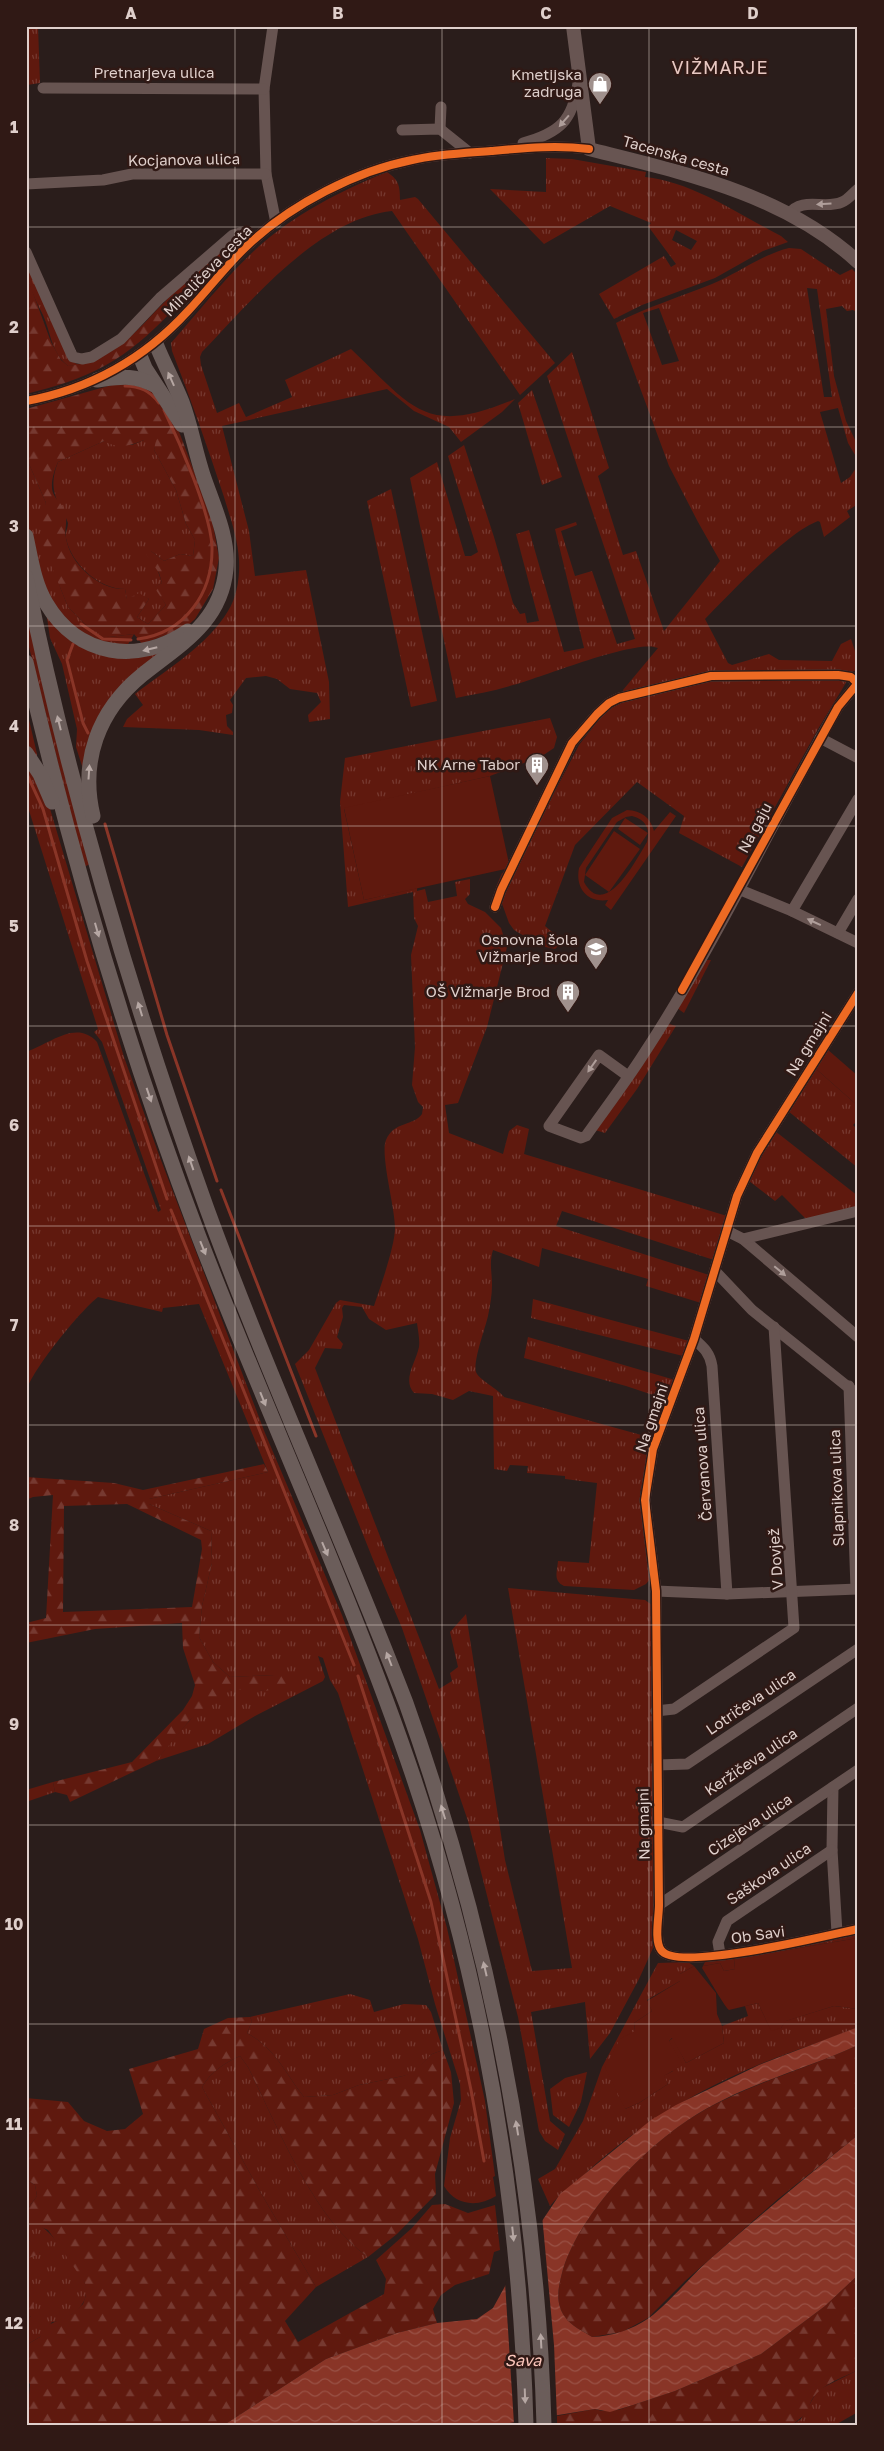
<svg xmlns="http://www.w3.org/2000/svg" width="884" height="2451" font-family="'Golos Text',sans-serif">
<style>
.grass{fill:url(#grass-tufts);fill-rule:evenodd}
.forest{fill:url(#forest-firs);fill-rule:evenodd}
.garden{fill:#5f190e;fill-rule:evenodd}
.water{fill:url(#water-waves)}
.pier{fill:#2a1d1b}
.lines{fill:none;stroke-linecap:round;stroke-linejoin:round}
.stream{stroke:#893527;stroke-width:3}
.minor{stroke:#675451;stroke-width:11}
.major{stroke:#685552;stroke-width:14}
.highway{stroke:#6b5d5a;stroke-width:15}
.cycleway-casing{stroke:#301915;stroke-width:11}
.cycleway{stroke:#ed6a23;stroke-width:8}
.oneway{fill:#af9e9a}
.oneway2{fill:#b6a7a3}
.grid{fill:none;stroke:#dfcfcb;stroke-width:1;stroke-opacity:0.55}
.labels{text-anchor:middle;stroke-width:5;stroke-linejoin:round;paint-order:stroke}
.street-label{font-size:15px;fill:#dfcfcb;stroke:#301915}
.poi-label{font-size:15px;fill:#dfcfcb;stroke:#301915;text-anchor:end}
.water-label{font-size:16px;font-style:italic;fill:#fac5ba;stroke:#301915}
.quarter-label{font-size:18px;letter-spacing:1px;fill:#e8c8c2;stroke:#301915}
.neatline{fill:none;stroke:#dfcfcb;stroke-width:2}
.grid-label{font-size:16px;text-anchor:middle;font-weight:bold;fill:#dfcfcb}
</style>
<defs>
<pattern id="grass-tufts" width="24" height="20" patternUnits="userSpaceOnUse" patternTransform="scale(1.25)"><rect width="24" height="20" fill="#5f190e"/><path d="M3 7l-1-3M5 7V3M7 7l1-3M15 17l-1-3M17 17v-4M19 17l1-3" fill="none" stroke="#763930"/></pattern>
<pattern id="forest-firs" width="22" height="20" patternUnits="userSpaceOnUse" patternTransform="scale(1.25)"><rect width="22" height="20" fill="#5f190e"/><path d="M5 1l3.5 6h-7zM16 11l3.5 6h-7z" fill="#763930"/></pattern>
<pattern id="water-waves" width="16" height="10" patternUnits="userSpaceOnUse" patternTransform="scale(1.25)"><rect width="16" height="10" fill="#893527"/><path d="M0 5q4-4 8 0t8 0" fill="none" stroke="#995145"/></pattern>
</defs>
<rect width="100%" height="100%" fill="#2a1d1b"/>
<!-- grass -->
<g class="grass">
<path d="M26,26H38L40,83L27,85Z"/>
<path d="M546,158L572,159L646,172L645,177C693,182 738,214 781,236L788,242L763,251L715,278L642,305L614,319L599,294L664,256L671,267L676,264L648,226L651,223L610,206L544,244L490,189L546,192ZM676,230L697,241L691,250L672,240Z"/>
<path d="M387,172C399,180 400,186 400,200L415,197L418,199L555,363L520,395L392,211C318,219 251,301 202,352L200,357L201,365L217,413L239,403L246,417L292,397L285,380L351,349C413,408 425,437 515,399L502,412L461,442L449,427L414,411L387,389L222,426L249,531L255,576L306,570L329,682L330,719L309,722L308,715L321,702L317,693L290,689L277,679L266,676L246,678L230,700L233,705L232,713L226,715L227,726L233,732V735L199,730L123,727L127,719L143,705L135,694C167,669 207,646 228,611C237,597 240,577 239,560C238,539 230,517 224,497C208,448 191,400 172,351L171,343C199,311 225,278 256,249C293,215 340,191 387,172Z"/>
<path d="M789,248L801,249L840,275L852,269L858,275V313L853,310L847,311L842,306L826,309L834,376L846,421L858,446V460L848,443L838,408L820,412L841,483L850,477L858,465V504L847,511L850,517L824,537L820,522L818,521C786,533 731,593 705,619L728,663L732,665L769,654L779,660L832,661L841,644L851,639L858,660V670L848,673L735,674L624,693L623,690L658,648C637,638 540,678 513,685C494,691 475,694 456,698L410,478L437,462L465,556H471L478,552L448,456L464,445L494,537L513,603L520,614L525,613L527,623L539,621L516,534L529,530L564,652L584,648L555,529L576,522L577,525L561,531L575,576L592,571L617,644L635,639L547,376L572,352L609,468L598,476L623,555L636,551L664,631L720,561L698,522L669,466L616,323C647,307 680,297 712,284C739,273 761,255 789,248ZM807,288L817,289L832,397H824ZM659,308L679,361L662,365L643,313Z"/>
<path d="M26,261L75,363L80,365L68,366C51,352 51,333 43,315C34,297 26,282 26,261Z"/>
<path d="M532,390L562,477L542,485L518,403Z"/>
<path d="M144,440H157L154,450L176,490L186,524L195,540L193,556L180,554L164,561L151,551L162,583L155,587L166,605L148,624L137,617L149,599L142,596L127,600L125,589C99,589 71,564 66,538C65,533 68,528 68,523C67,519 63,513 61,509C52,492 51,480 58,462L104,441L132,445Z"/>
<path d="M26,457L46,503L44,511L60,587L68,607L85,624L109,637L134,634L127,646L90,639L57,612L37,571L26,518Z"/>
<path d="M391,489L437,701L411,707L367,501Z"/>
<path d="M26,603L90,864L84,867L26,635Z"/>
<path d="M46,611L84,647L174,646L141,670L83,769L76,747L77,729L62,664L50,638Z"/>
<path d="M833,677L847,681L818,729L742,867L679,833L684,816L637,782L575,845L545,926L557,936L559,945L555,949L541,946L514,930L509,923L496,887L502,873L514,870L579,745L601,717L620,701L710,679Z"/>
<path d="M26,707L37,754V757L26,746Z"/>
<path d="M550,718L557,737L554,748L542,756L490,776L344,809L364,900L417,888V891L425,889L428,902L457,896L455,882L470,879V894L465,899L468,904L485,912L501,928L507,947L487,1027L458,1103L445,1105L449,1133L503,1154L509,1131L517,1125L529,1129L524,1154L727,1216L714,1260L562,1211L556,1226L709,1275L701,1303L646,1286L648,1279L542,1248L539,1267L493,1250C489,1263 492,1272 492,1285C492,1295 490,1306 488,1316C485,1329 473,1361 476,1372C478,1379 498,1389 504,1397L652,1438L640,1493L650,1579L646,1584L634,1590L564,1586C553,1581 557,1572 558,1561L589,1563L597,1483L565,1479V1476L527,1473L528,1466L510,1465L507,1471L494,1469L493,1396L469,1391L453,1400L432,1394L414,1393C402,1380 416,1362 419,1347C420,1340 418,1331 417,1323L386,1330L369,1319L362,1307L344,1305L342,1308L343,1317L337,1337L343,1344L341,1349L325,1348L315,1368L439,1689L452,1681L450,1673L458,1667L450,1632L466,1614L505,1860L532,1971L572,1968L508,1588L645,1600L652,1605L655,1930L653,1948L639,1979L610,2033L590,2059L585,2002L531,2012L550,2121L565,2134L558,2150L545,2141L539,2131L518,2017L468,1821L402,1628L374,1562L295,1364L309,1350L336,1303L340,1300L374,1306C380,1288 395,1246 395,1228C395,1207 380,1155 386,1140C394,1121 414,1126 422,1114L423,1107L418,1102L412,1085L415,1047L411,955L418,926L414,918L413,892L348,907L340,802L345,758Z"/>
<path d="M26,762L48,802L124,1057L159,1155L265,1433L342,1615L420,1830L447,1928L485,2101L495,2176L493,2177L496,2196C477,2208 455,2205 444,2186L450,2138L461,2100L460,2084L435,2004L418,1939L338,1693L330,1680L323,1658L318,1656L325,1677L323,1681L255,1716L208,1744L156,1761C173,1740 205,1697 231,1689C240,1686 256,1690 265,1691L275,1675L230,1677L213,1662L199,1637L202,1606L212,1563L211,1531L149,1504V1499L268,1472L199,1304L163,1308L162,1312L98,1297C80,1311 31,1371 26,1392V1052C50,1044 76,1019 97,1042L158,1212L161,1210L102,1042L94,1032L98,1029L26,801Z"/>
<path d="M706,960H711L684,1013L677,1008Z"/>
<path d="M669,1024L676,1026L637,1089L605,1133L595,1130Z"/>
<path d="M815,1068L858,1106V1120L853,1125L858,1130V1168L788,1111Z"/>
<path d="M775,1131L858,1196V1207L807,1220L782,1195L775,1201L749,1181Z"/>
<path d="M533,1299L689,1341L683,1356L531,1318Z"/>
<path d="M528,1337L675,1380L668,1400L626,1386L524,1358Z"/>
<path d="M53,1782L55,1792L26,1802V1790Z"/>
<path d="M858,1934V1938L734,1959L735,1969L724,1971L720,1963L703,1966L705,1962Z"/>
<path d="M688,1962L694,1966L680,1974V1981L647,2000L652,2011L634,2023L635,2031L625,2109L639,2103L668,2084L663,2076L673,2071L669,2041L673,2038L686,2063L724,2043L722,2026L748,2016L745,2006L758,2003L769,2026L781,2028L785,2021L834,2006L858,2009V2027C825,2041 791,2051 758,2065C696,2091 639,2125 589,2170C576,2183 561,2192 550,2206L538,2179L555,2169L583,2121L602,2067L658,1963Z"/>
<path d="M350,1994L370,2000L374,2012L404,2004L426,2005L431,2012L443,2050L432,2054L414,2073L403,2076L359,2085L333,2095L304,2097C285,2073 276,2049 247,2033L252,2021L250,2017Z"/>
<path d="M240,2056L248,2067C278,2127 313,2218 368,2257L316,2287L262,2195L202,2087C211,2072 224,2063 240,2056Z"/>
<path d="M587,2072L581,2102L569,2127L553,2115L550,2089L565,2078Z"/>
<path d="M26,2179L35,2185L37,2196L26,2211Z"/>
<path d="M26,2216C33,2224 42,2225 48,2232C57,2240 81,2272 85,2283C92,2303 70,2320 52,2322L40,2337L26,2345V2320L31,2316L29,2293L26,2291V2259L40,2253L29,2240L26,2241Z"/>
<path d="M858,2370V2412L835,2425H792L801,2419L818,2390Z"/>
</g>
<!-- forest -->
<g class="forest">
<path d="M232,241L226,252C188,291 154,339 106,365C81,379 54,387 26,394V274L51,342L61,360L68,366C119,361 140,324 174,293C193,275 212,258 232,241Z"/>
<path d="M119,383L147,385L175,421L212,519L219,558L213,589L195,619L185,628L142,644L134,634L109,637L101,635L85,624L68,607L43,545L40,515L46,503L26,457V409ZM144,440H156L154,450L176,490L186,524L195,540L193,556L180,554L164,561L151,551L146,554L159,573L162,583L154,587L166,605L148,624L137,617L149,599L139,593L127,599L125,589C99,590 70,564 66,538C64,529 68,521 65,511C63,505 57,501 54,495C49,486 54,471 58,462L104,441C118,449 130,446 144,440Z"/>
<path d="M264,1464L268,1472L149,1499V1504L211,1531L212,1563L202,1606L199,1637L213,1662L230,1677L275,1675L294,1678L293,1685L265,1691L231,1689L211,1702L189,1721L156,1761L70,1802L67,1795L55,1792L53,1782L132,1762L183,1710L192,1696L195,1685L183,1648L182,1623L95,1629L26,1643V1623L46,1618L53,1495L33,1497L26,1500V1477L114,1483L143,1490ZM127,1504L201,1540L202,1549L192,1607L63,1612L64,1506Z"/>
<path d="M250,2017L252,2021L247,2033C276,2049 285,2073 304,2097L333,2095L359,2085L403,2076L414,2072L432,2054L443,2050L451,2072L454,2103L435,2174L436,2194L397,2234L368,2257C313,2218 278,2127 248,2067L240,2056C224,2063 211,2072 202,2087L262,2195L316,2287L285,2321L298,2342L384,2294L386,2279L376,2260L412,2228L432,2205L445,2204L468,2213L495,2205L500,2250L494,2252L489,2274L455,2285L441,2295L433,2309L437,2323L397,2333L326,2359L224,2425H26V2399L29,2395L30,2384L26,2380V2345L40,2337L44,2327L72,2314L83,2304L86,2295L85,2283L48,2230L31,2223L26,2216V2211L37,2196L35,2185L26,2179V2098L68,2102L84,2121L107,2131L125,2129L143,2114L129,2069L198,2049L204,2029L228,2018Z"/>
<path d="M858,2045V2135L778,2199L685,2281L648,2318L622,2332L592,2337C583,2331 571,2326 565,2317C555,2303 558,2288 562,2273C578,2216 639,2153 688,2120C740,2086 802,2071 858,2045Z"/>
<path d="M29,2240L39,2248L40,2254L26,2259V2241Z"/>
<path d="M858,2275V2370C838,2380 811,2387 808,2412L792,2425H557V2416L595,2409L602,2411L618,2410L675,2391L761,2354L825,2306Z"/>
<path d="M26,2291L34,2303L31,2316L26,2320Z"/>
</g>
<!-- garden -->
<g class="garden">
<path d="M490,776L510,868L364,900L344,808Z"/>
<path d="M627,810C642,811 650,817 654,831L670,812L676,816L611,910L605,905L608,900C587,903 575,888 579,868L612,818ZM632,816C645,819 651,829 647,842C636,860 605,921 584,882L586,868L617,822L626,817Z"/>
<path d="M625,818L648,833L640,845L618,829Z"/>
<path d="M614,831L640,849L609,892L585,875Z"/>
<path d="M827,1049L858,1076V1106L815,1068Z"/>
<path d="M858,1938V2009L834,2006L786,2021L781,2028L771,2031L758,2003L729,2010C724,2006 708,1977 702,1968L703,1966L720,1963L724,1971L735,1969L734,1959Z"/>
<path d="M694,1966L716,1993L717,2014L722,2026L724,2043L686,2063L672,2038L669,2041L683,2065L664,2076L668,2084L639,2103L625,2109L605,2067L620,2039L635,2031L634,2023L652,2011L647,2001L680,1981V1974Z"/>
</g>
<!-- water -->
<path class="water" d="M858,2027V2045C802,2071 740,2085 688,2120C639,2153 578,2216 562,2273C558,2288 555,2303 565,2317C571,2326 583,2331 592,2337C613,2336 631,2330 649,2318C669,2303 689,2278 709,2260C758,2217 807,2176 858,2135V2275L825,2306L761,2354L675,2391L633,2405L610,2412L595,2409L498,2425H224L326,2359L397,2333L437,2323L477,2319L493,2308L536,2230L560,2194L651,2120L676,2105L759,2065Z"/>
<!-- pier -->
<path class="pier" d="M542,2215L554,2345L557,2419L514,2424L505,2282Z"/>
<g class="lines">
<!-- stream -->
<g class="stream">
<path d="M125,386C140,386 150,391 159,403"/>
<path d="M81,624L103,639L131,640"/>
<path d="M138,639C185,633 213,593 212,547C211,514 179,441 164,410"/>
<path d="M73,644L67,660L83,723L88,733"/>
<path d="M26,772L43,809L87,961L167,1199"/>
<path d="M105,824L167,1035L217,1181"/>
<path d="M221,1190L316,1436"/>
<path d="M171,1210L354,1665"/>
<path d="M358,1676L431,1902L471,2090L484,2161"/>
</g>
<!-- minor -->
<g class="minor">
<path d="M273,26L264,89L266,174L276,223"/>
<path d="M43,88L264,89"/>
<path d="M440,129L441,107"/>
<path d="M402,130L440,129L470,153"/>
<path d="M523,143C559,133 573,121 578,83"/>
<path d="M26,184L103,180L132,174H266"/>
<path d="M789,214C802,196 825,210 842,202C848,200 853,193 858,189"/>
<path d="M26,252L71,353L73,357L82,359L92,357L121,339L160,298L233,235L240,233L250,243"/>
<path d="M26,401C91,389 144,359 188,311C209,289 227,264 249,244C292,204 356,171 412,160C438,154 465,153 491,151C525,148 556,145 589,149"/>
<path d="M820,738L858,758"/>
<path d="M738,889L792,911L858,943"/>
<path d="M495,907L501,890L572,743L597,714L609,703L619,698L711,676L838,675L851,677L858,684"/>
<path d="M792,911L858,799"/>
<path d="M838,933L858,899"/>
<path d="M858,993L757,1153L737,1196L694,1339L653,1449L645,1500L656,1591L659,1905C659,1917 654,1940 661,1950C676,1973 829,1935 858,1929"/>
<path d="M628,1076L599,1055L549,1126L581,1138L586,1136C605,1109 625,1083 643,1055C716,944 772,822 838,707L858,683"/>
<path d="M727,1231L743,1239L858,1337"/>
<path d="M743,1239L858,1211"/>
<path d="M715,1271L752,1310L858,1395"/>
<path d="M694,1339C704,1348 710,1353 712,1366L727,1594"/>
<path d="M849,1386L856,1589"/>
<path d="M656,1591L727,1594L858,1589"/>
<path d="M656,1711L674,1709L794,1628L774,1327"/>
<path d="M657,1765L687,1764L858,1649"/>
<path d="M833,1787L832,1850L837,1933"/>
<path d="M658,1822L683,1827L858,1708"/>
<path d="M659,1905L858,1770"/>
<path d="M720,1954L718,1942L727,1921L832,1850"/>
</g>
<!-- major -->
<path class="major" d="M573,26L589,149C684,173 784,194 858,262"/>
<!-- highway -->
<g class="highway">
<path d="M140,356L145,368L182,425"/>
<path d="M97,380C121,377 134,374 156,386"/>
<path d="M26,536C31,559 34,583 46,603C78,657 138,665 188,631"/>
<path d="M26,577C70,792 133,1003 207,1209C268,1376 342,1537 406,1703C489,1936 537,2177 544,2425"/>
<path d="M26,662C71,857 128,1050 199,1237C269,1419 352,1595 414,1779C484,1987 520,2207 526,2425"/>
<path d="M26,753L40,774L52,802"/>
<path d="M93,816C80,761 98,711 142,675C179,645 221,623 226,569C229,537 213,505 203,475C195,451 191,426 182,402C174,382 164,364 156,344"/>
</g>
<!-- cycleway casing -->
<g class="cycleway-casing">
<g id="cycleway">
<path d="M26,401C91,389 144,359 188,311C209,289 227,264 249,244C292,204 356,171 412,160C438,154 465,153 491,151C525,148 556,145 589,149"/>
<path d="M495,907L501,890L572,743L597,714L609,703L619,698L711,676L838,675L851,677L858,684"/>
<path d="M682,990L838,707L858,683"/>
<path d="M858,993L757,1153L737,1196L694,1339L653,1449L645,1500L656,1591L659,1905C659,1917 654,1940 661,1950C676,1973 829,1935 858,1929"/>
</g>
</g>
<!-- cycleway -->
<use href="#cycleway" class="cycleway"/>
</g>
<!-- one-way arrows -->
<defs><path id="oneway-solid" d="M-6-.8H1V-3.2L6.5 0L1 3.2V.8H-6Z" transform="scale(1.25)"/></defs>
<g class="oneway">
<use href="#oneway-solid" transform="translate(564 121) rotate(131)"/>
<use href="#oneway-solid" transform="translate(824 204) rotate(177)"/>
<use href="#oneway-solid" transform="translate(814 922) rotate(-155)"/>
<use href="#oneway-solid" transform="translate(592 1066) rotate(125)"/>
<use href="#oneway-solid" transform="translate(780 1271) rotate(40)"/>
</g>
<g class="oneway2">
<use href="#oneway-solid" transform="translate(171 379) rotate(-114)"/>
<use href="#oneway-solid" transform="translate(150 649) rotate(166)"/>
<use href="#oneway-solid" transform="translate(59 723) rotate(-104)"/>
<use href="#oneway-solid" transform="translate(89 772) rotate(-86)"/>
<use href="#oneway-solid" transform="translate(97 930) rotate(74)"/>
<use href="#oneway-solid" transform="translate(140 1009) rotate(-107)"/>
<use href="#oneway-solid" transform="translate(149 1095) rotate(71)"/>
<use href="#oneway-solid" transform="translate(191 1163) rotate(-109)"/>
<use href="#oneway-solid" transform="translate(203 1248) rotate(68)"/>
<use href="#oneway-solid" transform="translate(263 1399) rotate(68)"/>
<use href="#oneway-solid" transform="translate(325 1549) rotate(67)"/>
<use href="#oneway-solid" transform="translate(389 1659) rotate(-111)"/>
<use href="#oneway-solid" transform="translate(443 1812) rotate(-107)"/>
<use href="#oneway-solid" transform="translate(485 1969) rotate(-103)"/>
<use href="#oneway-solid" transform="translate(517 2128) rotate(-99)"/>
<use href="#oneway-solid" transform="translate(513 2234) rotate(84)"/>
<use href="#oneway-solid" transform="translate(541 2341) rotate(-93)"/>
<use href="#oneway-solid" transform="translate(525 2396) rotate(88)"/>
</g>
<!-- grid -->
<path class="grid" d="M235,26V2425M442,26V2425M649,26V2425M26,227H858M26,427H858M26,626H858M26,826H858M26,1026H858M26,1226H858M26,1425H858M26,1625H858M26,1825H858M26,2024H858M26,2224H858"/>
<!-- icons -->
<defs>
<g id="shop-pin" transform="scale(1.25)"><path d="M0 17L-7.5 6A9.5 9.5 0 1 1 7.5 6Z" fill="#a0918d" stroke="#301915"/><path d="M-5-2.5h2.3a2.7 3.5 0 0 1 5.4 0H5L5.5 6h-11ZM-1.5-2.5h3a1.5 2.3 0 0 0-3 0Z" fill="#fff"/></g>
<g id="building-pin" transform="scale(1.25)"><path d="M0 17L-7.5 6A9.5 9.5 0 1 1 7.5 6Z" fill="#a0918d" stroke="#301915"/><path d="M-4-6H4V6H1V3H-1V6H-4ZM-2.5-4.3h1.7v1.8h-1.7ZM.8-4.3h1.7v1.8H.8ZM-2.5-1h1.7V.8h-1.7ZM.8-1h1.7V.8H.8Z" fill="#fff"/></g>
<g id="school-pin" transform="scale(1.25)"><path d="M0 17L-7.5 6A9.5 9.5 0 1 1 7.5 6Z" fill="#a0918d" stroke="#301915"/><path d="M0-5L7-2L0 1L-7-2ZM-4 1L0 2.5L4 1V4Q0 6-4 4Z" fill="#fff"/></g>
</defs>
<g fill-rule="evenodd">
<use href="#shop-pin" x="600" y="84"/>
<use href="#building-pin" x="537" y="765"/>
<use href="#school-pin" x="596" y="949"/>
<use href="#building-pin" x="568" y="992"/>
</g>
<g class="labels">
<!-- street labels -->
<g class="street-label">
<text x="154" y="78">Pretnarjeva ulica</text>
<text transform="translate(676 156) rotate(16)" y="5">Tacenska cesta</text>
<text transform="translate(184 160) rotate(-1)" y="5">Kocjanova ulica</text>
<text transform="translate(208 271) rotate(-46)" y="5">Miheličeva cesta</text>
<text transform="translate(755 828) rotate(-62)" y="5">Na gaju</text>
<text transform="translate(809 1044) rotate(-58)" y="5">Na gmajni</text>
<text transform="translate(652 1418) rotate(-71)" y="5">Na gmajni</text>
<text transform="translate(703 1464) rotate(-94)" y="5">Červanova ulica</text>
<text transform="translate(837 1488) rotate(-92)" y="5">Slapnikova ulica</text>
<text transform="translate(776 1559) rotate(-94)" y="5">V Dovjež</text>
<text transform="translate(751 1702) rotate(-34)" y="5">Lotričeva ulica</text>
<text transform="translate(751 1762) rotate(-34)" y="5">Keržičeva ulica</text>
<text transform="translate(644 1824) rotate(-91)" y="5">Na gmajni</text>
<text transform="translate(750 1825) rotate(-34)" y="5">Cizejeva ulica</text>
<text transform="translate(769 1874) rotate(-34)" y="5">Saškova ulica</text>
<text transform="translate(758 1935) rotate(-8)" y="5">Ob Savi</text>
</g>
<!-- poi labels -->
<g class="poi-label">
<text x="582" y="80">Kmetijska<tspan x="582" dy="17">zadruga</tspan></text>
<text x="520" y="770">NK Arne Tabor</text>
<text x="578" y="945">Osnovna šola<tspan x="578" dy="17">Vižmarje Brod</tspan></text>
<text x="550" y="997">OŠ Vižmarje Brod</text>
</g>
<!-- water labels -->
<g class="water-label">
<text x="523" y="2366">Sava</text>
</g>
<!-- quarter labels -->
<g class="quarter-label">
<text x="720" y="74">VIŽMARJE</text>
</g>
</g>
<!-- border -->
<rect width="884" height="2451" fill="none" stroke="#301915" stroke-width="55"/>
<rect x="28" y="28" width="828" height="2396" class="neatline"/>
<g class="grid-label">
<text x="131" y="19">A</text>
<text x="338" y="19">B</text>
<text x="546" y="19">C</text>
<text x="753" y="19">D</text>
<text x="14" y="133">1</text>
<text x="14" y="333">2</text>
<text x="14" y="532">3</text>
<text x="14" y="732">4</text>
<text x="14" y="932">5</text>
<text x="14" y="1131">6</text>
<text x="14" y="1331">7</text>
<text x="14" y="1531">8</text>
<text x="14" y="1730">9</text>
<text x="14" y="1930">10</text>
<text x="14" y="2130">11</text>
<text x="14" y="2329">12</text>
</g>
</svg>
